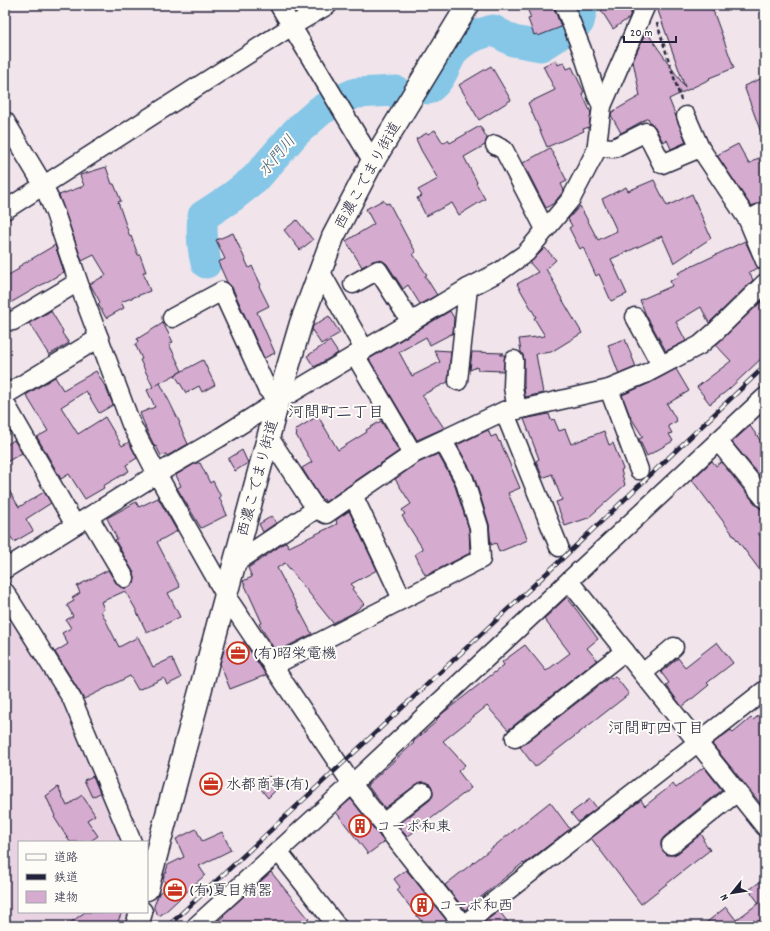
<svg xmlns="http://www.w3.org/2000/svg" width="770" height="931" font-family="Dekko,'Klee One',sans-serif">
<style>
.built{fill:#e9d3e3}
.lines{fill:none;stroke-linecap:round;stroke-linejoin:round}
.river{stroke:#86c7e7;stroke-width:31}
.building{fill:#d5abd0;stroke:#22223b}
.street-casing{stroke:#22223b;stroke-width:21}
.secondary-casing{stroke:#22223b;stroke-width:25}
.path{stroke:#22223b;stroke-width:2.5;stroke-dasharray:4 3;stroke-linecap:butt}
.street{stroke:#fdfcf7;stroke-width:18}
.secondary{stroke:#fdfcf7;stroke-width:22}
.rail-casing{stroke:#22223b;stroke-width:4.5}
.rail{stroke:#fdfcf7;stroke-width:3;stroke-dasharray:9;stroke-linecap:butt}
.labels{text-anchor:middle;stroke-width:4;stroke-linejoin:round;paint-order:stroke}
.street-label{font-size:15px;fill:#22223b;stroke:#fdfcf7}
.poi-label{font-size:15px;fill:#22223b;stroke:#fdfcf7;text-anchor:start}
.water-label{font-size:16px;font-style:italic;fill:#455c77;stroke:#fdfcf7}
.neighbourhood-label{font-size:16px;fill:#22223b;stroke:#fdfcf7}
</style>
<rect width="100%" height="100%" fill="#f1e4eb"/>
<filter id="ink" filterUnits="userSpaceOnUse"><feTurbulence type="fractalNoise" baseFrequency=".025" numOctaves="2"/><feDisplacementMap in="SourceGraphic" scale="8" xChannelSelector="R" yChannelSelector="G"/><feConvolveMatrix kernelMatrix="1 2 1 2 8 2 1 2 1" color-interpolation-filters="sRGB"/></filter>
<g filter="url(#ink)">
<!-- built -->
<path class="built" d="M5,599L82,733L129,842H19V912H129L125,926H5Z"/>
<g class="lines">
<!-- river -->
<g class="river">
<path d="M428,89C444,79 445,61 456,48C467,38 479,34 493,30L513,41L541,46L579,22L583,5"/>
<path d="M206,263C202,247 201,233 203,216L232,197L255,179L296,132L321,110L340,100L356,93L396,91"/>
</g>
</g>
<!-- building -->
<g class="building">
<path d="M536,5H553L561,27L538,36L537,34L534,35L528,19L531,18L527,8Z"/>
<path d="M609,5H629L632,10L629,18L613,29L601,10Z"/>
<path d="M656,5H711L734,68L709,78L710,79L669,99L686,142L671,149L667,140L663,142L655,127L650,122L648,118L621,133L611,115L612,112L640,96L633,61L646,31L685,87Z"/>
<path d="M556,60L558,65L564,62L567,69L572,67L584,92L582,93L591,113L589,127L583,129L584,131L547,147L528,103L555,90L543,66Z"/>
<path d="M491,66L511,100L479,120L459,85Z"/>
<path d="M765,77V138H763L744,86Z"/>
<path d="M480,126L487,138L485,145L464,157L477,182L476,183L485,199L459,215L452,203L426,216L417,198L422,196L418,190L438,179L421,150L416,139L427,133L428,134L435,130L443,143L448,140L450,143Z"/>
<path d="M738,144L749,164L758,158L765,168V201L751,206L717,155Z"/>
<path d="M550,148L567,181L561,184L564,190L562,193L554,203L546,208L523,163Z"/>
<path d="M106,167L112,184H114L121,201L118,202L130,237L131,236L138,255H140L146,272H143L150,291L121,302L124,308L106,318L98,304L100,302L90,284L106,275L94,255L82,261L59,195L84,186L80,175Z"/>
<path d="M654,180L667,206L692,194L711,238L674,263L662,236L611,259L627,294L611,301L599,274L596,276L583,247L580,249L569,228L572,226L568,219L580,206L598,240L617,231L602,199L626,187L628,191Z"/>
<path d="M383,200L386,204L389,203L408,239L416,252L413,254L427,275L425,276L437,295L420,304L408,285L403,289L387,264L383,261L378,260L373,261L362,267L346,241L374,224L366,209Z"/>
<path d="M297,220L313,240L300,250L284,230Z"/>
<path d="M233,233L249,268L252,266L261,285L259,286L269,306L257,312L275,353L264,358L232,287L227,282L218,262L225,259L216,240Z"/>
<path d="M745,241L758,268L749,272L753,280L709,323L701,307L676,322L686,341L666,351L646,315L640,300L672,286L670,281L680,276L678,273Z"/>
<path d="M55,245L64,272L5,306V277L19,269L18,267Z"/>
<path d="M545,248L556,260L546,269L557,288L556,289L582,333L551,352L536,354L543,393L525,397L524,386V360L523,355L521,352L519,339L545,336L534,318L536,317L517,284L538,272L530,263Z"/>
<path d="M762,301L765,307V355L728,390L710,404L697,387L731,361L716,345Z"/>
<path d="M51,311L63,331L62,333L69,343L49,355L29,323Z"/>
<path d="M450,311L454,318L453,333L430,345L426,337L399,352L412,376L440,362L434,350L451,351L448,382L422,395L444,428L417,440L369,359Z"/>
<path d="M329,316L340,333L321,344L312,330L313,326Z"/>
<path d="M163,323L173,342L169,344L182,371L156,385L160,383L180,423L179,424L188,444L167,456L166,454L161,456L156,446L155,447L147,431L140,413L155,407L147,390L153,387L140,360L142,359L135,344L138,342L137,339Z"/>
<path d="M625,339L636,367L619,374L608,345Z"/>
<path d="M330,341L338,353L314,367L307,356Z"/>
<path d="M472,352L504,353L500,355H505L503,371L478,370L477,367L470,370Z"/>
<path d="M203,360L215,385L202,392L199,386L186,393L175,375Z"/>
<path d="M676,369L689,391L667,404L677,421L668,426L672,433L669,434L673,441L647,456L639,439L643,437L630,416L622,395L650,383Z"/>
<path d="M96,371L106,388L113,405L99,413L86,391L61,407L78,434L105,417L122,446L129,442L137,458L126,465L129,471L103,486L104,488L85,499L69,474L61,479L37,437L48,431L26,395L55,377L63,390Z"/>
<path d="M549,414L551,420L554,419L559,431L565,429L571,444L604,431L609,445L613,443L623,469L621,470L625,485L588,518L565,526L556,502L562,500L552,474L543,478L536,461L539,459L524,419Z"/>
<path d="M318,416L338,450L367,432L366,430L381,421L399,451L325,502L324,499L322,500L302,468L312,462L296,435L297,434L295,430Z"/>
<path d="M750,426L765,447V482L732,442Z"/>
<path d="M488,430L491,437L496,435L499,442L500,441L520,488L508,493L528,540L499,552L496,543L491,545L489,524L474,476L457,445Z"/>
<path d="M14,440L22,453L5,463V446Z"/>
<path d="M242,450L248,463L235,471L228,459Z"/>
<path d="M438,454L454,483L469,529L470,553L427,575V574L425,575L415,554L423,549L402,516L405,514L402,510L411,504L395,479L418,463Z"/>
<path d="M712,461L716,466L721,462L757,506L761,509H765V528L758,533L765,542V577L692,480Z"/>
<path d="M196,463H200L210,483L213,481L221,497H219L227,515L201,528L177,488L181,486L176,475Z"/>
<path d="M5,484L19,507L44,492L51,503L26,519L33,531L14,542L5,528Z"/>
<path d="M158,498L177,531L157,542L180,587L168,593L180,617L147,633L135,608L125,591L101,602L104,609L101,611L119,647L138,637L153,667L172,658L181,678L167,685L164,678L138,690L130,676L84,699L55,652L68,644L62,633L71,628L66,620L73,616L67,605L74,601L72,598L80,593L77,586L108,570L116,583L120,587L125,588L130,587L134,583L135,578L134,573L115,540L117,539L107,518L136,502L139,507Z"/>
<path d="M349,511L377,570L351,584L354,587L352,589L364,604L353,613L333,623L285,563L277,568L312,634L276,652L259,624L262,623L243,581L252,577L248,568L286,542L289,547L337,524L336,520Z"/>
<path d="M272,516L276,523L263,532L259,524Z"/>
<path d="M567,597L598,639L587,648L597,660L508,730L487,706L443,741L465,765L458,771L471,788L407,837L398,825L430,800L433,796V791L431,785L427,782H422L417,784L385,808L367,785L414,743L413,742L437,721L436,720L443,713L504,665L502,662L525,645L546,671L570,653L544,619Z"/>
<path d="M244,642L266,675L230,689L220,664L224,650Z"/>
<path d="M717,642L733,663L707,683L709,685L682,707L666,685L669,683L661,672L678,658L685,667Z"/>
<path d="M615,676L629,694L535,767L520,747L610,677L611,679Z"/>
<path d="M765,711V809L712,744L731,730L733,733L751,718L753,720Z"/>
<path d="M704,767L722,790L664,837L661,841V846L663,851L667,855H673L678,853L701,834L704,838L703,840L710,850L641,904L591,838L641,800L645,806L673,784L676,788Z"/>
<path d="M93,776L100,793L92,797L84,780Z"/>
<path d="M269,776L279,787L268,798L257,784Z"/>
<path d="M58,787L67,806L82,795L95,815L87,820L98,836L89,842H70L54,817L55,816L46,796Z"/>
<path d="M351,799L384,842L368,854L336,812Z"/>
<path d="M590,799L597,808L578,822L571,813Z"/>
<path d="M550,802L570,829L524,864L523,863L465,910L445,885Z"/>
<path d="M196,829L202,841L222,832L231,850L199,866L205,875L165,912L159,916L154,909V906L159,893L167,887L163,879L165,873H167L166,871L168,865L184,857L176,839Z"/>
<path d="M406,870L413,878L451,926H425L397,890L400,887L394,879Z"/>
<path d="M271,872L309,919L300,926H212L224,916L223,915Z"/>
<path d="M765,878V926H702L726,907L736,920L759,903L749,890Z"/>
<path d="M499,911L511,926H479Z"/>
<path d="M85,912H122L116,926H66Z"/>
</g>
<g class="lines">
<!-- street casing -->
<g class="street-casing">
<g id="street">
<path d="M279,5L373,162"/>
<path d="M564,5L582,50L597,96L602,106"/>
<path d="M686,116L700,148"/>
<path d="M5,121L44,186L55,213L81,290L131,424L157,474L226,596L352,784L464,926"/>
<path d="M495,145L504,150L545,229"/>
<path d="M597,147L614,148L646,132L662,164L700,148L748,220L765,211"/>
<path d="M5,210L292,26L328,5"/>
<path d="M748,220L765,261"/>
<path d="M320,271L364,349"/>
<path d="M353,284L378,270L411,322"/>
<path d="M635,317L661,365"/>
<path d="M172,318L222,291L267,389L278,401"/>
<path d="M13,321L78,282"/>
<path d="M355,355L413,454L504,411L517,410L609,389L645,374L700,345L715,332L765,283"/>
<path d="M514,360L513,387L517,410"/>
<path d="M458,381L468,288"/>
<path d="M609,389L639,470"/>
<path d="M5,395L99,338"/>
<path d="M5,403L75,525"/>
<path d="M504,411L559,547"/>
<path d="M268,436L316,509"/>
<path d="M718,441L765,499"/>
<path d="M353,495L402,599"/>
<path d="M89,517L125,578"/>
<path d="M234,564L316,509L326,514L413,454"/>
<path d="M5,569L157,474L219,438L278,401L411,322L468,288L499,272L526,253L571,199L596,151L602,106L646,5"/>
<path d="M569,581L765,827"/>
<path d="M5,592L72,699L132,842"/>
<path d="M273,666L481,559L479,527L464,479L443,441"/>
<path d="M643,673L674,647"/>
<path d="M515,738L625,651"/>
<path d="M383,823L423,792"/>
<path d="M671,845L737,792"/>
<path d="M278,851L337,926"/>
<path d="M196,926L352,784L765,397"/>
<path d="M462,926L765,690"/>
</g>
</g>
<!-- secondary casing -->
<g class="secondary-casing">
<g id="secondary">
<path d="M147,889L278,401L301,323L333,237L370,166L468,5"/>
<path d="M137,926L141,912"/>
</g>
</g>
<!-- path -->
<path class="path" d="M657,23L681,100"/>
<!-- street -->
<use href="#street" class="street"/>
<!-- secondary -->
<use href="#secondary" class="secondary"/>
<!-- rail casing -->
<g class="rail-casing">
<path id="rail" d="M168,926L564,557L765,366"/>
</g>
<!-- rail -->
<use href="#rail" class="rail"/>
</g>
</g>
<!-- icons -->
<defs>
<g id="office-ring" transform="scale(1.15)"><circle r="9.5" fill="#fdfcf7" stroke="#c8321e" stroke-width="1.5"/><path d="M-6-3h4V-5.5h4V-3h4V5H-6ZM-1-4.5V-3h2v-1.5ZM-6 0V1H6V0Z" fill="#c8321e"/></g>
<g id="building-ring" transform="scale(1.15)"><circle r="9.5" fill="#fdfcf7" stroke="#c8321e" stroke-width="1.5"/><path d="M-4-6H4V6H1V3H-1V6H-4ZM-2.5-4.3h1.7v1.8h-1.7ZM.8-4.3h1.7v1.8H.8ZM-2.5-1h1.7V.8h-1.7ZM.8-1h1.7V.8H.8Z" fill="#c8321e"/></g>
</defs>
<g fill-rule="evenodd">
<use href="#office-ring" x="238" y="653"/>
<use href="#office-ring" x="211" y="784"/>
<use href="#building-ring" x="360" y="826"/>
<use href="#office-ring" x="175" y="890"/>
<use href="#building-ring" x="422" y="905"/>
</g>
<g class="labels">
<!-- street labels -->
<g class="street-label">
<text transform="translate(367 175) rotate(-61)" y="5">西濃こでまり街道</text>
<text transform="translate(257 478) rotate(-75)" y="5">西濃こでまり街道</text>
</g>
<!-- poi labels -->
<g class="poi-label">
<text x="254" y="658">(有)昭栄電機</text>
<text x="226" y="789">水都商事(有)</text>
<text x="376" y="831">コーポ和東</text>
<text x="190" y="895">(有)夏目精器</text>
<text x="438" y="910">コーポ和西</text>
</g>
<!-- water labels -->
<g class="water-label">
<text transform="translate(276 155) rotate(-50)" y="6">水門川</text>
</g>
<!-- neighbourhood labels -->
<g class="neighbourhood-label">
<text x="336" y="417">河間町二丁目</text>
<text x="656" y="733">河間町四丁目</text>
</g>
</g>
<!-- margin -->
<rect width="770" height="931" fill="none" stroke="#fdfcf7" stroke-width="20"/>
<rect x="10" y="10" width="750" height="911" fill="none" stroke="#22223b" stroke-width="1.5" filter="url(#ink)"/>
<!-- legend -->
<rect x="18" y="841" width="130" height="72" fill="#fdfcf7" stroke="#a5a5ac"/>
<rect x="26" y="854" width="20" height="6" fill="#fdfcf7" stroke="#a5a5ac"/>
<text x="54" y="861" font-size="12" fill="#22223b">道路</text>
<rect x="26" y="874" width="20" height="6" fill="#22223b" stroke="#a5a5ac"/>
<text x="54" y="881" font-size="12" fill="#22223b">鉄道</text>
<rect x="26" y="891" width="20" height="12" fill="#d5abd0" stroke="#a5a5ac"/>
<text x="54" y="901" font-size="12" fill="#22223b">建物</text>
<!-- north arrow -->
<g transform="translate(732 893) rotate(240)" stroke="#fdfcf7" stroke-width="3" paint-order="stroke">
<path d="M0-3L7 15L0 10L-7 15Z" fill="#22223b"/>
<text y="-6" font-size="11" font-weight="bold" text-anchor="middle" fill="#22223b">N</text>
</g>
<!-- scale -->
<path d="M624 36v6h52v-6" fill="none" stroke="#22223b" stroke-width="2"/>
<text x="630" y="36" font-size="12" fill="#22223b" stroke="#fdfcf7" stroke-width="3" paint-order="stroke">20 m</text>
</svg>
